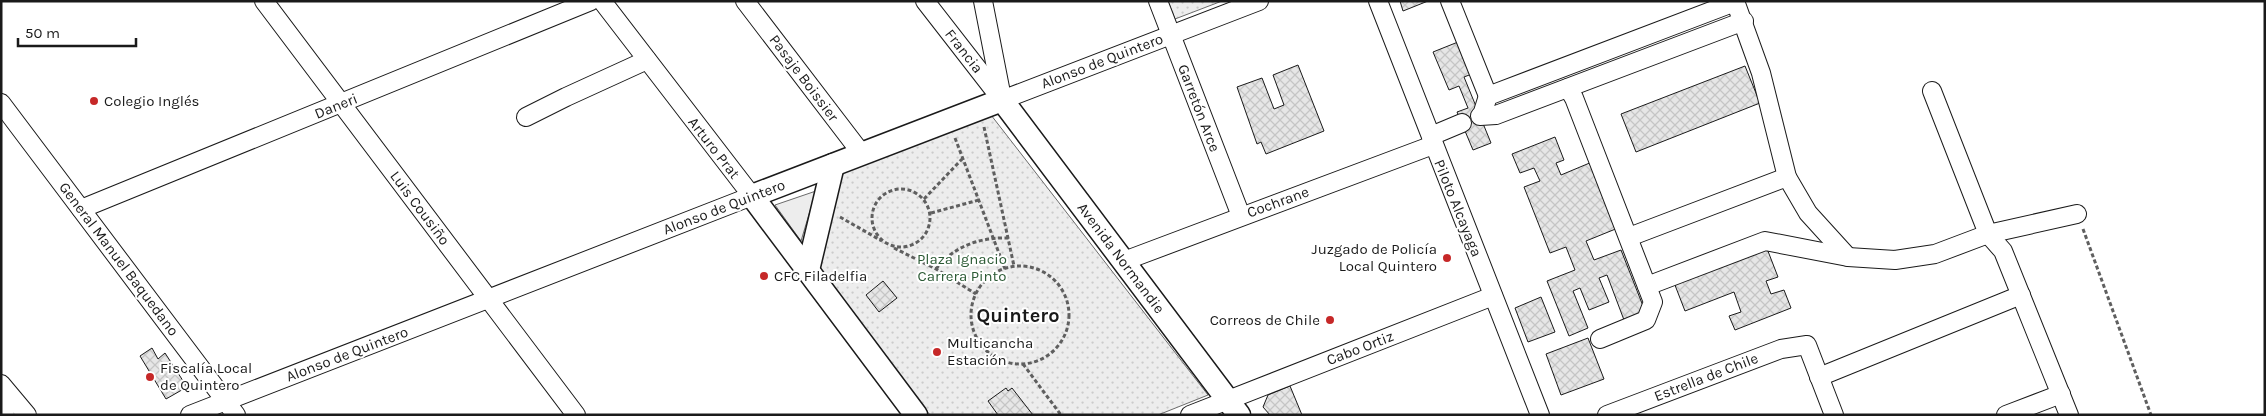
<svg xmlns="http://www.w3.org/2000/svg" width="2266" height="416" font-family="Karla,sans-serif">
<style>
.built{fill:#ededed;stroke:#6a6a6a}
.park{fill:url(#park-dots);stroke:#6a6a6a}
.building{fill:url(#building-cross-hatch);stroke:#1a1a1a}
.lines{fill:none;stroke-linecap:round;stroke-linejoin:round}
.minor-casing{stroke:#1a1a1a;stroke-width:20}
.major-casing{stroke:#1a1a1a;stroke-width:25}
.path{stroke:#5f5f5f;stroke-width:3;stroke-dasharray:4 2.5;stroke-linecap:butt}
.minor{stroke:#fff;stroke-width:18}
.major{stroke:#fff;stroke-width:22}
.poi-dot{fill:#c62828;stroke:#fff;stroke-width:2}
.labels{text-anchor:middle;stroke-width:4;stroke-linejoin:round;paint-order:stroke}
.street-label{font-size:15px;fill:#1a1a1a;stroke:#fff}
.poi-label{font-size:15px;fill:#1a1a1a;stroke:#fff;text-anchor:start}
.park-label{font-size:15px;fill:#2b5a34;stroke:#fff}
.district-label{font-size:20px;font-weight:bold;fill:#1a1a1a;stroke:#fff}
</style>
<defs>
<pattern id="park-dots" width="8" height="8" patternUnits="userSpaceOnUse" patternTransform="scale(1.25)"><rect width="8" height="8" fill="#ededed"/><path d="M2 2h.1M6 6h.1" fill="none" stroke="#cbcbcb" stroke-width="1.8" stroke-linecap="round"/></pattern>
<pattern id="building-cross-hatch" width="8" height="8" patternUnits="userSpaceOnUse" patternTransform="scale(1.25)"><rect width="8" height="8" fill="#e6e6e6"/><path d="M0 0l8 8M0 8l8-8" fill="none" stroke="#c5c5c5"/></pattern>
</defs>
<rect width="100%" height="100%" fill="#fff"/>
<!-- built -->
<path class="built" d="M816,191L801,241L775,205Z"/>
<!-- park -->
<g class="park">
<path d="M1168,1H1222L1175,19Z"/>
<path d="M991,115L1208,395L1158,415H930L816,269L836,175Z"/>
</g>
<!-- building -->
<g class="building">
<path d="M1400,1H1428L1403,11Z"/>
<path d="M1463,40L1477,72L1464,77L1491,143L1473,150L1457,112L1468,108L1459,86L1449,90L1433,52Z"/>
<path d="M1298,65L1324,131L1266,154L1261,142L1257,144L1237,87L1262,78L1274,109L1284,105L1273,75Z"/>
<path d="M1745,66L1760,103L1636,152L1621,114Z"/>
<path d="M1555,137L1564,160L1556,163L1561,175L1592,162L1618,228L1586,241L1594,260L1621,250L1645,311L1624,320L1607,275L1599,278L1609,302L1589,310L1580,288L1573,291L1588,328L1569,336L1547,281L1575,270L1566,247L1550,253L1524,187L1540,181L1534,168L1520,173L1512,154Z"/>
<path d="M1766,246L1778,277L1766,281L1771,294L1784,290L1791,308L1735,330L1729,316L1741,312L1734,292L1685,311L1673,280Z"/>
<path d="M883,281L897,298L879,312L866,295Z"/>
<path d="M1541,297L1555,332L1528,342L1515,308Z"/>
<path d="M1588,338L1604,379L1561,395L1546,354Z"/>
<path d="M152,348L158,359L165,353L187,387L166,399L140,356Z"/>
<path d="M1290,386L1302,415H1270L1263,407L1268,395Z"/>
<path d="M1006,388L1008,391L1012,388L1033,415H998L988,401Z"/>
</g>
<g class="lines">
<!-- minor casing -->
<g class="minor-casing">
<g id="minor">
<path d="M264,1L576,415"/>
<path d="M745,1L862,154"/>
<path d="M925,1L1002,100"/>
<path d="M983,1L1002,98"/>
<path d="M1158,1L1241,216"/>
<path d="M1378,1L1540,415"/>
<path d="M1450,1L1488,96"/>
<path d="M1735,1L1761,73L1787,177L1808,213L1848,257"/>
<path d="M1568,88L1574,98L1653,302L1646,320L1600,339"/>
<path d="M1932,91L1988,234L2003,251L2069,415"/>
<path d="M1002,100L1259,1"/>
<path d="M1,103L236,415"/>
<path d="M1482,115L1488,96L1735,2"/>
<path d="M1480,116L1496,115L1744,21"/>
<path d="M526,117L566,97L647,60"/>
<path d="M1431,136L1462,123"/>
<path d="M81,209L591,1"/>
<path d="M1629,237L1787,177"/>
<path d="M1124,261L1433,145"/>
<path d="M1647,286L1765,241L1848,257L1895,260L1935,254L1988,234L2077,214"/>
<path d="M1819,377L2021,295"/>
<path d="M1,384L27,415"/>
<path d="M1,401L5,415"/>
<path d="M190,415L752,196L602,1"/>
<path d="M1190,415L1493,296"/>
<path d="M1607,415L1781,349L1807,345L1834,415"/>
<path d="M2006,415L2061,394"/>
</g>
</g>
<!-- major casing -->
<g class="major-casing">
<g id="major">
<path d="M808,270L833,165"/>
<path d="M916,415L752,196L1002,100L1239,415"/>
</g>
</g>
<!-- path -->
<g class="path">
<path d="M984,127L1014,266"/>
<path d="M955,138L1005,269"/>
<circle cx="901" cy="218" r="29"/>
<path d="M924,199L963,158"/>
<path d="M931,213L979,200"/>
<path d="M840,217L882,241"/>
<path d="M2083,229L2151,415"/>
<path d="M894,248L936,269L976,294"/>
<circle cx="1020" cy="315" r="49"/>
<path d="M936,269C954,246 980,237 1009,238"/>
<path d="M1023,364L1061,415"/>
</g>
<!-- minor -->
<use href="#minor" class="minor"/>
<!-- major -->
<use href="#major" class="major"/>
</g>
<!-- markers -->
<g class="poi-dot">
<circle cx="94" cy="101" r="5"/>
<circle cx="1447" cy="258" r="5"/>
<circle cx="764" cy="276" r="5"/>
<circle cx="1330" cy="320" r="5"/>
<circle cx="937" cy="352" r="5"/>
<circle cx="150" cy="377" r="5"/>
</g>
<g class="labels">
<!-- street labels -->
<g class="street-label">
<text transform="translate(964 51) rotate(52)" y="5">Francia</text>
<text transform="translate(1102 61) rotate(-21)" y="5">Alonso de Quintero</text>
<text transform="translate(804 78) rotate(53)" y="5">Pasaje Boissier</text>
<text transform="translate(336 106) rotate(-22)" y="5">Daneri</text>
<text transform="translate(1199 108) rotate(69)" y="5">Garretón Arce</text>
<text transform="translate(714 148) rotate(52)" y="5">Arturo Prat</text>
<text transform="translate(1278 202) rotate(-20)" y="5">Cochrane</text>
<text transform="translate(724 207) rotate(-21)" y="5">Alonso de Quintero</text>
<text transform="translate(420 208) rotate(53)" y="5">Luis Cousiño</text>
<text transform="translate(1458 208) rotate(68)" y="5">Piloto Alcayaga</text>
<text transform="translate(1121 258) rotate(53)" y="5">Avenida Normandie</text>
<text transform="translate(119 259) rotate(53)" y="5">General Manuel Baquedano</text>
<text transform="translate(1360 348) rotate(-21)" y="5">Cabo Ortiz</text>
<text transform="translate(347 354) rotate(-21)" y="5">Alonso de Quintero</text>
<text transform="translate(1706 377) rotate(-21)" y="5">Estrella de Chile</text>
</g>
<!-- poi labels -->
<g class="poi-label">
<text x="104" y="106">Colegio Inglés</text>
<text x="1437" y="254" text-anchor="end">Juzgado de Policía<tspan x="1437" dy="17">Local Quintero</tspan></text>
<text x="774" y="281">CFC Filadelfia</text>
<text x="1320" y="325" text-anchor="end">Correos de Chile</text>
<text x="947" y="348">Multicancha<tspan x="947" dy="17">Estación</tspan></text>
<text x="160" y="373">Fiscalía Local<tspan x="160" dy="17">de Quintero</tspan></text>
</g>
<!-- park labels -->
<g class="park-label">
<text x="962" y="264">Plaza Ignacio<tspan x="962" dy="17">Carrera Pinto</tspan></text>
</g>
<!-- district labels -->
<g class="district-label">
<text x="1018" y="322">Quintero</text>
</g>
</g>
<!-- border -->
<rect width="2266" height="416" fill="none" stroke="#1a1a1a" stroke-width="5"/>
<!-- scale -->
<path d="M18 38v8h118v-8" fill="none" stroke="#1a1a1a" stroke-width="2.5"/>
<text x="25" y="38" font-size="15" fill="#1a1a1a" stroke="#ffffff" stroke-width="4" paint-order="stroke">50 m</text>
</svg>
